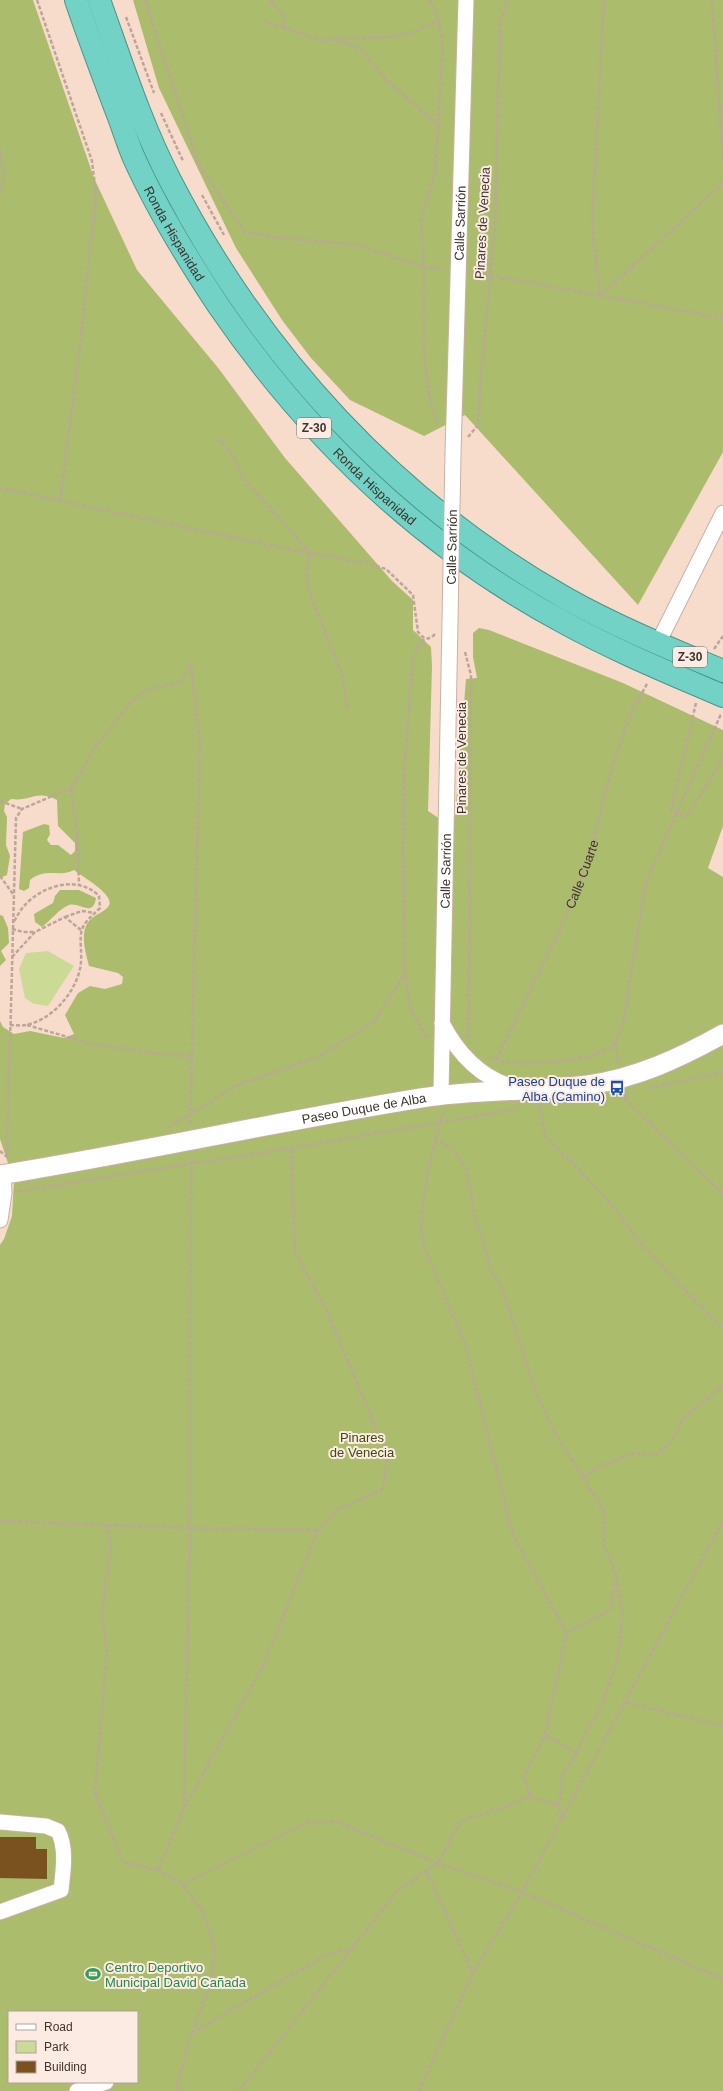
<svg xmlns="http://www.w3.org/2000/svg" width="723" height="2091" font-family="Helvetica,sans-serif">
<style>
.green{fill:#cbdb95}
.forest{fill:#abbc6d;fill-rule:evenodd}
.building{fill:#795220}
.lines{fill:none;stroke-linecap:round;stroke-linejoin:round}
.minor-casing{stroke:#cbb1a2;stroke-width:17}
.tertiary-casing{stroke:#cbb1a2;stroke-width:21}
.trunk-casing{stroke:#499387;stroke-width:24}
.path{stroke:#bca699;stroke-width:2.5;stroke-dasharray:4 2;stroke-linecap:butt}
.minor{stroke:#fff;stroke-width:15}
.tertiary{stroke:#fff;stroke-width:19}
.trunk{stroke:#72d2c6;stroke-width:22}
.minor-bridge-casing{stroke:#cbb1a2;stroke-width:17;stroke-linecap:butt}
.minor-bridge{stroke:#fff;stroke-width:15}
.labels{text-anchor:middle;stroke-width:4;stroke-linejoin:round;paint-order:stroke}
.shield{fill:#fcebe2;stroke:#776a63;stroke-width:1}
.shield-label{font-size:12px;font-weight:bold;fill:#3e332d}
.street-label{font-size:13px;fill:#3e332d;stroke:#fcebe2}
.transit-label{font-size:13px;fill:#164399;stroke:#fcebe2;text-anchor:end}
.park-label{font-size:13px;fill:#414b11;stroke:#fcebe2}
.leisure-label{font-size:13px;fill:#27864d;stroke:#fcebe2;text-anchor:start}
</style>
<rect width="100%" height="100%" fill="#f7dccc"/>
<!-- green -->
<path class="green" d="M48,951L74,966L48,1006L34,1004L25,998L19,969L26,953Z"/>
<!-- forest -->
<g class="forest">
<path d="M0,0H33L94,178L137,270L219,369L285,458L392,581L413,600V630L431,647L432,666L428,811L443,821L455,816L466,679L477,678L473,657V633L479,628L489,630L623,683L723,730V826L708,868L723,877V2091H0V1245L4,1239L12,1216L14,1181L0,1139V1021L3,1027L14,1034L30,1031L64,1038L74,1034L65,1015L78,993L90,986L105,989L122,984L123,977L118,973L89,966C86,954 81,938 86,926C90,916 101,914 107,908C120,897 81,876 74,870C58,878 47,867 30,880L29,888L24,891L19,889L23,832L44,824L49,825L50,834L47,840L51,845H58L71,855L75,851V843L58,826L57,800C36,789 31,802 11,799L5,804L4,811L7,817L6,845L10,856L7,875L0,878ZM9,2012H137V2082H9Z"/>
<path d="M133,0H723V452L638,605L465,415L424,436L350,400L311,358L282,320L236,248L159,88Z"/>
<path d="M60,890H79L96,898C93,918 80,902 69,905C59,909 51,920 42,927L35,922L34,914L53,903L55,896Z"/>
<path d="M0,915L3,916L8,928L9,943L1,951L6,960L0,966Z"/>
</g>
<!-- building -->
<path class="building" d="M0,1837H36V1849H47V1879L0,1878Z"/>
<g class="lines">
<!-- minor casing -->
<g class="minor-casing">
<g id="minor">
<path id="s2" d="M453,453L466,0"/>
<path d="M658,643L723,513"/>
<path d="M442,1023C458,1054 482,1079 516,1088"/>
<path id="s3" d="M441,1095L450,621"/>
<path d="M0,1220L4,1193L3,1174"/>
<path d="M0,1822L46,1826L58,1831C67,1848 63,1872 61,1890L0,1912"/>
<path d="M77,2091L106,2082"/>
</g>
</g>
<!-- tertiary casing -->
<g class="tertiary-casing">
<g id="tertiary">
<path id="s4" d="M0,1175C141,1152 280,1121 421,1098C476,1089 533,1092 588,1085C637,1078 680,1058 723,1034"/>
</g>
</g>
<!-- trunk casing -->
<g class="trunk-casing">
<g id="trunk">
<path id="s5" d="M76,0C88,36 102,72 115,107C122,124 127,142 134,158C157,209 187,258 218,305C309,438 423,547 565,623C616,651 670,673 723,696"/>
<path d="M99,0C121,61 141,125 171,182C262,357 395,502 567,599C617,627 671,649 723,671"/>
</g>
</g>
<!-- path -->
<g class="path">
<path d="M37,0L92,161L96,194L80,346L60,501"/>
<path d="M145,0L199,165L245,232L274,237L358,245L424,267L444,268"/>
<path d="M270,0L285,17L283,28"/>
<path d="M430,0L439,21L443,47L435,174L421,220L424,267V349L429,397L438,423"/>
<path d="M712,0L723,159"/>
<path d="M126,17L154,93"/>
<path d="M263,21L321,40L385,37L410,33L439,21"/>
<path d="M338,40L362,50L386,80L438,125"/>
<path d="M161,113L183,161"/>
<path d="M0,150L4,175L0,193"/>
<path d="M202,195L224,235"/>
<path d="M472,272L723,318"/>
<path d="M600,295L592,226L604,0"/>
<path d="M601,295L723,183"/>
<path d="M468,437L478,425L480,388L495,225L500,23L508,0"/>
<path d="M218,439L231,452L244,479L310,553L306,578L312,599L342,674L348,709"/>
<path d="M0,488L298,551L367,563L386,569L413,595L418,632L425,639"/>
<path d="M714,649L723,636"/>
<path d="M465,652L471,675L469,1024L467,1037"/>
<path d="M696,703L671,810L686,817L723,759"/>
<path d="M71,788L77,831L79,885"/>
<path d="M0,801L22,809"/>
<path d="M0,876L13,894"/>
<path d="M65,917L82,911L95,913"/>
<path d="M12,929L23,932H34"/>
<path d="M12,957L35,932L65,917L82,931"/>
<path d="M10,1025C15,1025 21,1026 26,1025C53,1020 79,989 81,962C82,952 79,939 82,929C86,920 93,915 100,908L99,896C79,875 43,885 25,905C20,910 17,917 13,923"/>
<path d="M27,1025L91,1044L161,1054L191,1056"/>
<path d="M427,1037L410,1007L405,973L403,854L404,773L413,661C415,653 417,646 424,640C428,638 432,638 435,634"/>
<path d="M615,1042L619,1063"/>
<path d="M489,1058C498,1060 507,1063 516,1063C536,1064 599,1060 612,1046C619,1038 622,1028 624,1018L645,887L648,877L721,714"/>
<path id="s1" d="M496,1059L558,934L578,886L592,847L611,771L629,717L648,682"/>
<path d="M650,1088L723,1072"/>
<path d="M626,1093L625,1099L723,1194"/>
<path d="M539,1105L546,1136L606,1198L623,1219L638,1241L723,1329"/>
<path d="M190,1124L200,743L191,663"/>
<path d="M169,1127L238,1085L318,1057L375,1021L405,973"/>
<path d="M435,1139L453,1149L467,1170L475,1219L482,1237L491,1270L502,1287L536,1392L554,1431L605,1513L604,1545L617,1576L610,1610L567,1633"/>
<path d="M0,1151L7,1157"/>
<path d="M7,1157L16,818L22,809L71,788L79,777L93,750L132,701L147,690L182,681L191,663"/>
<path d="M18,1191L291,1148L517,1109"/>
<path d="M583,1478L598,1467L634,1453L656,1455L672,1441L683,1418L723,1386"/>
<path d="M0,1521L190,1528L317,1530"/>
<path d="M106,1524L111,1547L102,1615L107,1649L95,1793L123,1862L158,1870"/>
<path d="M625,1702L723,1726"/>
<path d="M545,1735L577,1753"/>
<path d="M530,1796L559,1806"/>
<path d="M184,1808L264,1664L318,1530L337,1510L383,1489L388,1457L326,1309L295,1252L291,1148"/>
<path d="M562,1818L559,1806L563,1775L577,1753L583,1738L603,1703L618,1656L623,1612L617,1582"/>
<path d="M427,1872L473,1973"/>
<path d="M182,1884L306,1823L337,1822L438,1863L522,1892L723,1979"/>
<path d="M192,2033L326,1955L349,1949"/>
<path d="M177,2091V2087L191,2034L210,1986L215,1948L204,1913L182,1884L158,1870L184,1809L190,1528L191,1157"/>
<path d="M239,2091L399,1889L438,1863L461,1821L509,1806L530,1796L524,1776L545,1735L567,1633L513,1535L466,1346L425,1249C424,1244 422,1239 422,1234C419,1209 434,1135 444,1112"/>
<path d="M419,2091L473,1973L522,1892L723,1521"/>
</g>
<!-- minor -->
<use href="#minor" class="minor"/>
<!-- tertiary -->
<use href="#tertiary" class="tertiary"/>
<!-- trunk -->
<use href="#trunk" class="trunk"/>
<!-- minor-bridge casing -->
<g class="minor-bridge-casing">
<g id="minor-bridge">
<path id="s6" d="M450,621L453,453"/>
</g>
</g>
<!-- minor-bridge -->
<use href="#minor-bridge" class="minor-bridge"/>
</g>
<!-- icons -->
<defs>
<g id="bus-bare" transform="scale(1.2)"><path d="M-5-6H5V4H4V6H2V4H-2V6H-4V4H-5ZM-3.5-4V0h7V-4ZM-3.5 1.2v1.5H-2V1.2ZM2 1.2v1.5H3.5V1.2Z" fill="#1a4fb4" stroke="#fcebe2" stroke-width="2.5" paint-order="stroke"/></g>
<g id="stadium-bare" transform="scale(1.2)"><path d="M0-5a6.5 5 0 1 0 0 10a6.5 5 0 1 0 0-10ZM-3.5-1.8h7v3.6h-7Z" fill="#2e9e5b" stroke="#fcebe2" stroke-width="2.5" paint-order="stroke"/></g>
</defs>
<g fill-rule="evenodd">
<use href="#bus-bare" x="617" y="1088"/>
<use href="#stadium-bare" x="93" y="1974"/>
</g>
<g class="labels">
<!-- shield labels -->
<g class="shield">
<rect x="297" y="418" width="34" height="20" rx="3"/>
<rect x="673" y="647" width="34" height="20" rx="3"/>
</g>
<g class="shield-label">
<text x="314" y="432">Z-30</text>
<text x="690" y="661">Z-30</text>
</g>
<!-- street labels -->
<g class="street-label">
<text dy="5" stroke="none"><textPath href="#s2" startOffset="230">Calle Sarrión</textPath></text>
<text transform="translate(482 223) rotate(-87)" y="5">Pinares de Venecia</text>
<text dy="5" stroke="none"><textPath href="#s5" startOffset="254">Ronda Hispanidad</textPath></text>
<text dy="5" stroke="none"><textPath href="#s5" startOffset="578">Ronda Hispanidad</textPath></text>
<text dy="5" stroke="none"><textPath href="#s6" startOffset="74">Calle Sarrión</textPath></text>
<text transform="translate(461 758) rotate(-90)" y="5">Pinares de Venecia</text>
<text dy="5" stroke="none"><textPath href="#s3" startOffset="224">Calle Sarrión</textPath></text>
<text dy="5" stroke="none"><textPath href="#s1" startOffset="204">Calle Cuarte</textPath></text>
<text dy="5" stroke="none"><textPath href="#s4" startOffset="370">Paseo Duque de Alba</textPath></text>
</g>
<!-- transit labels -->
<g class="transit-label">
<text x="605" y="1086">Paseo Duque de<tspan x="605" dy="15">Alba (Camino)</tspan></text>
</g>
<!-- park labels -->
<g class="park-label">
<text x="362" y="1442">Pinares<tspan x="362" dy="15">de Venecia</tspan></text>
</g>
<!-- leisure labels -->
<g class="leisure-label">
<text x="105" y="1972">Centro Deportivo<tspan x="105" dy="15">Municipal David Cañada</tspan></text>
</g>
</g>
<!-- legend -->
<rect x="8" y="2011" width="130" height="72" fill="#fcebe2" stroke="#b0a19a"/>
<rect x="16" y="2024" width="20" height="6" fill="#ffffff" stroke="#b0a19a"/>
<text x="44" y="2031" font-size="12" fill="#3e332d">Road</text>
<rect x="16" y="2041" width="20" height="12" fill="#cbdb95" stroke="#b0a19a"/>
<text x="44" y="2051" font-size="12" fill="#3e332d">Park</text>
<rect x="16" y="2061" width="20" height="12" fill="#795220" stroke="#b0a19a"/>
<text x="44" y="2071" font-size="12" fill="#3e332d">Building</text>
</svg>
